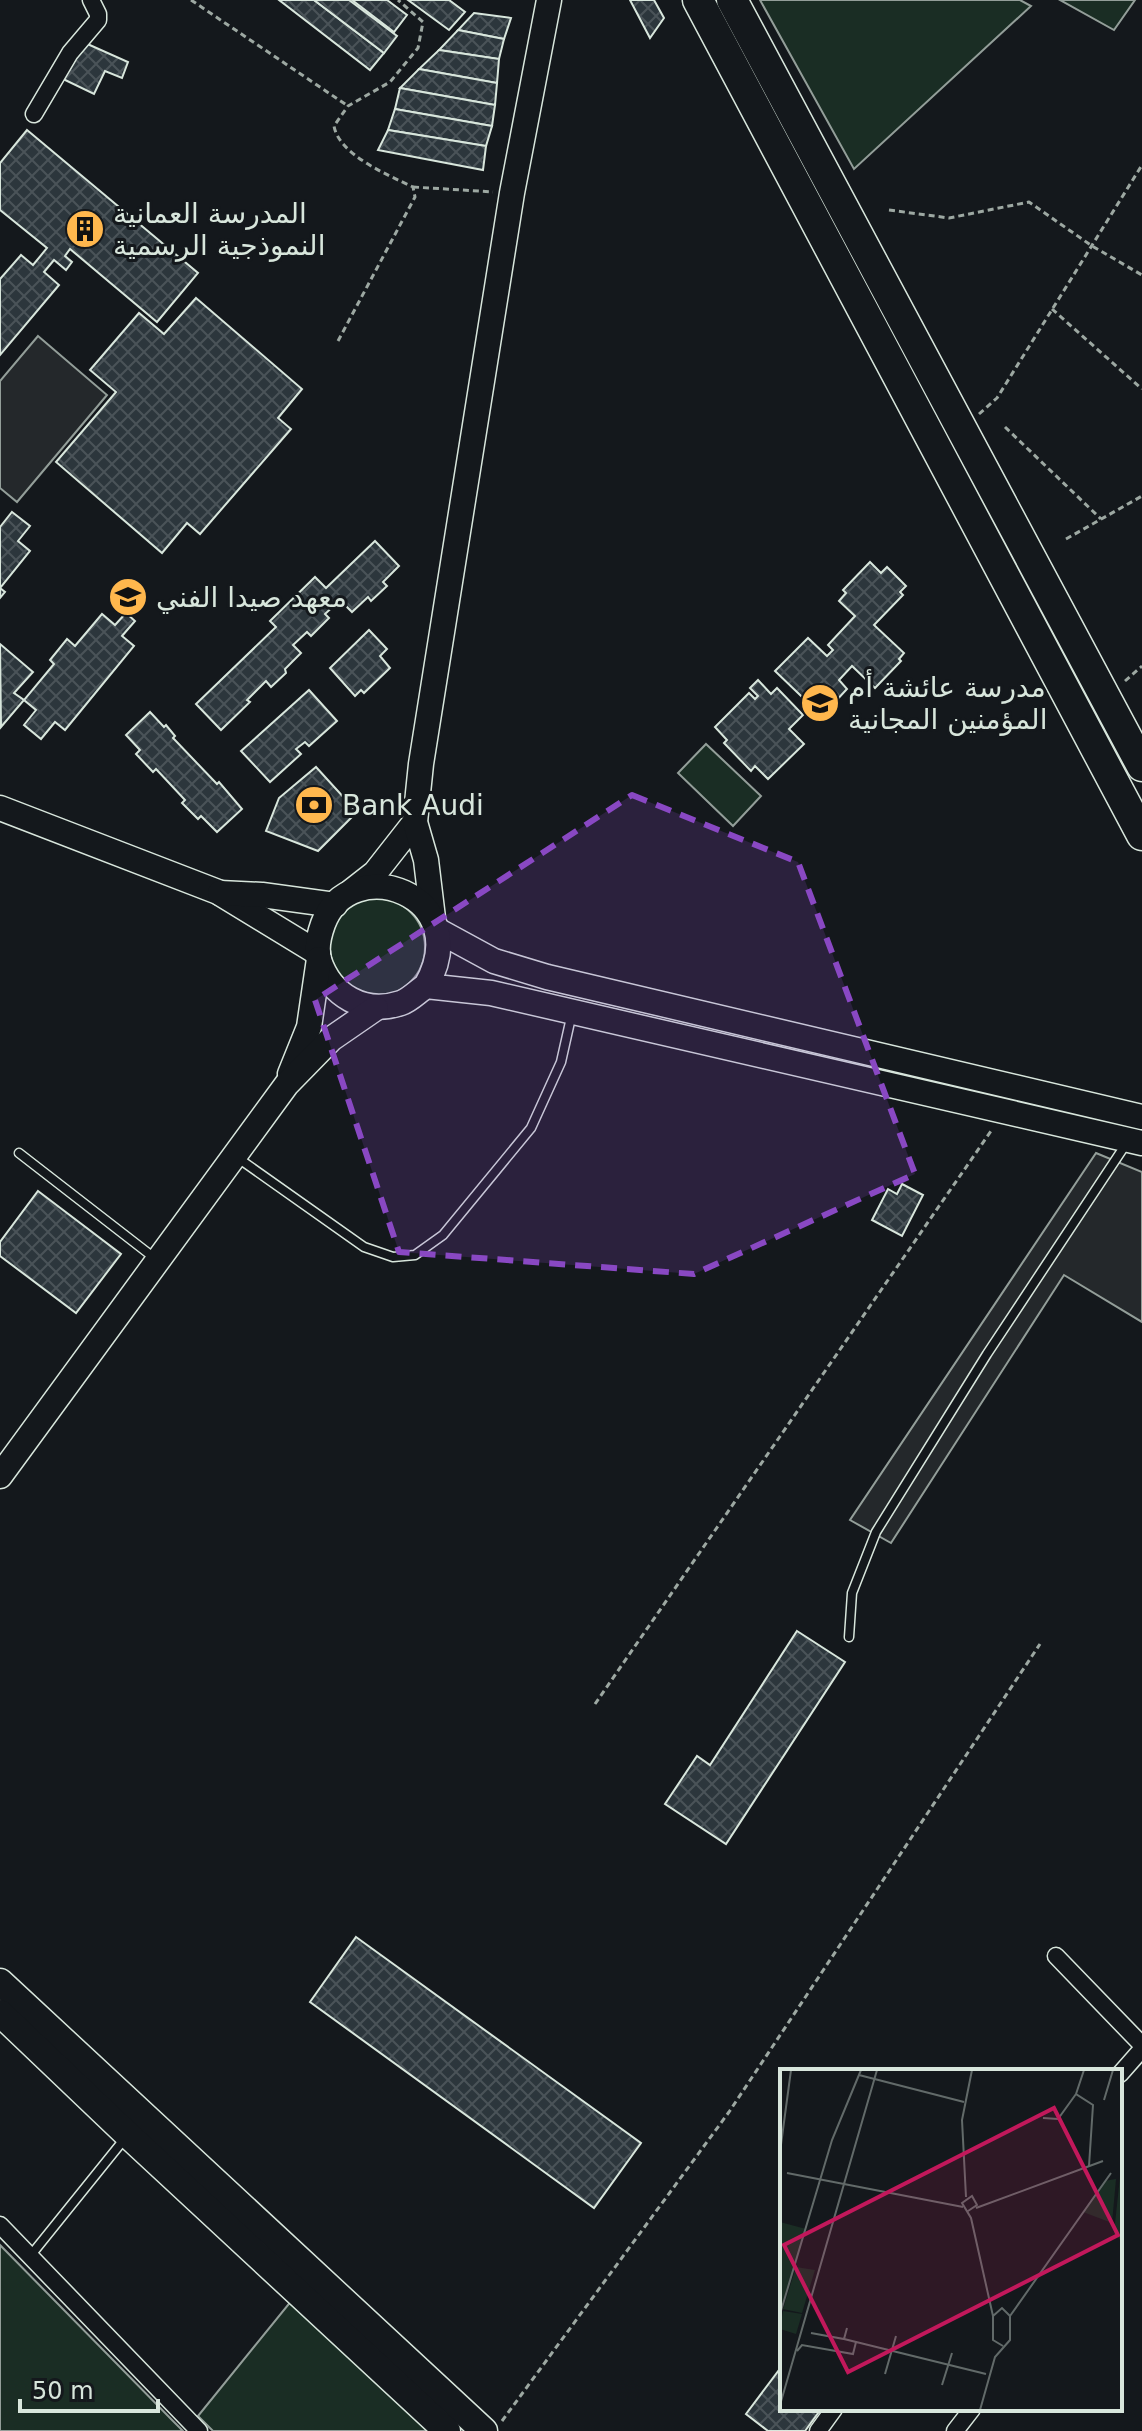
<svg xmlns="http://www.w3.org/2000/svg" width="1142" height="2431" font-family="'DejaVu Sans','Noto Sans Arabic',sans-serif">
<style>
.green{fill:#1a2d24;stroke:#939e99;stroke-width:2}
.parking{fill:#24282b;stroke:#939e99;stroke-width:2}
.building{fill:url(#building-cross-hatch);stroke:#d8e6dc;stroke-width:2}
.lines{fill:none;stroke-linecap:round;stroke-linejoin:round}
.lane-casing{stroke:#d8e6dc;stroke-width:11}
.street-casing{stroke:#d8e6dc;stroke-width:19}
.secondary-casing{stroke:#d8e6dc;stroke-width:27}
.primary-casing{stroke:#d8e6dc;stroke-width:29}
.highway-casing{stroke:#d8e6dc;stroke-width:33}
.path{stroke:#9da8a2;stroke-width:3;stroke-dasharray:6 4;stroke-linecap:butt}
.lane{stroke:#14181c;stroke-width:8}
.street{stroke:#14181c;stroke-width:16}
.secondary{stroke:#14181c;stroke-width:24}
.primary{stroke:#14181c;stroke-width:26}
.highway{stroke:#14181c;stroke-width:30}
.marked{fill:#8948c3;fill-opacity:0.2;stroke:#8948c3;stroke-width:6;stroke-dasharray:16 10;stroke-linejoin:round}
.labels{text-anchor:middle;stroke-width:6;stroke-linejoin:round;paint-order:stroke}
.poi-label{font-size:28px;fill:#d8e6dc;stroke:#14181c;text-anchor:start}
.inset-road{fill:none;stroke:#626a69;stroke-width:2}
.view{fill:#c2185b;fill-opacity:0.15;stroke:#c2185b;stroke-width:4}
.inset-edge{fill:none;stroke:#d8e6dc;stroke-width:4}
</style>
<defs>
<pattern id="building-cross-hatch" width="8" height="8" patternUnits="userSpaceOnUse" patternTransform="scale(2)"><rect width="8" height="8" fill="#2c363c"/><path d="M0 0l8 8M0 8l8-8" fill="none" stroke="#4a5358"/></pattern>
</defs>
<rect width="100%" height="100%" fill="#14181c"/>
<!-- green -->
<g class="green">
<path d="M760,0H1020L1031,6L854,169Z"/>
<path d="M1060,0H1135L1114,30Z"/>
<path d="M706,744L761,796L733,826L678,773Z"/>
<circle cx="376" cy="947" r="49"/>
<path d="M0,2245L173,2421L183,2431H0Z"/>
<path d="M292,2300L428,2431H213L198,2416Z"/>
</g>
<!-- parking -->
<g class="parking">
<path d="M38,336L107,395L17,502L0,488V381Z"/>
<path d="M1096,1153L1142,1172V1322L1064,1275L891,1543L850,1520Z"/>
</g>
<!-- building -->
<g class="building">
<path d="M279,0H314L384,53L370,70Z"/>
<path d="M314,0H349L397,36L384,53Z"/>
<path d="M352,0H387L407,15L394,32Z"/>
<path d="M408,0H449L465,12L449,30Z"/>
<path d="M630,0H654L664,18L650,38Z"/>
<path d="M474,13L511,18L504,39L458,30Z"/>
<path d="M458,30L504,39L499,59L439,50Z"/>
<path d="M83,42L128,62L122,78L105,71L94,94L61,78Z"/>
<path d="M439,50L499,59L497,83L419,69Z"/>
<path d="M419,69L497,83L495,105L400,88Z"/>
<path d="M400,88L495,105L492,126L395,109Z"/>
<path d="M395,109L492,126L486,146L388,130Z"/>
<path d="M27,130L198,273L157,322L70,249L65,256L72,262L66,270L54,260L44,272L59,285L0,355V279L21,255L33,265L47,248L0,210V163Z"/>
<path d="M388,130L486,146L483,170L378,150Z"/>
<path d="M196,298L302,389L278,418L291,429L200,534L187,523L162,553L56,462L116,392L90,370L139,313L164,334Z"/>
<path d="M12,512L30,526L18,541L30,551L0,588L5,592L0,598V527Z"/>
<path d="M375,541L399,566L383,582L387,586L371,601L368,597L352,612L340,600L325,614L329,618L311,636L307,632L293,645L301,653L285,669L286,673L271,687L266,681L247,700L250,702L221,730L196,704L276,627L270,621L315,577L326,588Z"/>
<path d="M870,562L881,573L887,567L906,586L900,592L903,595L874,625L904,653L899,659L901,661L875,688L852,666L839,680L847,689L822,716L775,671L808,638L827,656L833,650L828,645L855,616L839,601L846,593L843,590Z"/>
<path d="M126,613L135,621L122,636L134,646L65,730L55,722L41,739L24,725L36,710L24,700L54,664L50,660L67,639L75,646L102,614L115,625Z"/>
<path d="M369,630L387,649L380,656L390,668L364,693L361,690L355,696L330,668Z"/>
<path d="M0,644L33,672L14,693L24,700L1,727Z"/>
<path d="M758,680L771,694L777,688L803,715L789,729L804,744L768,779L755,766L751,771L724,743L727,740L715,727L749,693L755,699L758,696L750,688Z"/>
<path d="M309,690L337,721L309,746L305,742L296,749L301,754L270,782L241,751Z"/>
<path d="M150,712L164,727L166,725L175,736L173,738L217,784L219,782L242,809L217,832L201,816L198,819L182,803L185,800L156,769L153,772L136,754L140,750L126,735Z"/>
<path d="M316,767L357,812L318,851L266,831L279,798Z"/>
<path d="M902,1184L923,1195L902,1236L872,1220L888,1189L897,1194Z"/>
<path d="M38,1191L121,1254L76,1313L0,1256V1242Z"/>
<path d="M797,1631L845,1662L726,1844L665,1804L697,1756L710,1765Z"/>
<path d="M356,1937L641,2143L594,2208L310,2002Z"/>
<path d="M782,2366V2409H821L805,2431H768L746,2414Z"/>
</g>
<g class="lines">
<!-- lane casing -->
<g class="lane-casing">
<g id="lane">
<path d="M19,1153L157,1260"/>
<path d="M238,1158L364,1247L393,1257L415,1255L443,1235L531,1128L561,1062L572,1013"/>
<path d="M849,1637L852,1593L876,1532L987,1354L1126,1144"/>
<path d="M31,2255L126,2137"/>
</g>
</g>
<!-- street casing -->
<g class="street-casing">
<g id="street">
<path d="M34,114L70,53L98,20V14L91,0"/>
<path d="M1056,1956L1142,2045"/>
<path d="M1120,2074L1142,2049"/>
<path d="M0,2225L199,2431"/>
<path d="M818,2431L834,2409"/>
<path d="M955,2431L972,2409"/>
</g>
</g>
<!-- secondary casing -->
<g class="secondary-casing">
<g id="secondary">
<path d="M0,808L218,892L318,953"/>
<path d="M352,891L375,873L415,822"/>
<path d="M220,893L262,895L335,905"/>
<path d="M433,918L426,860L415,822L421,764L512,193L549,0"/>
<path d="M437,930L494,961L547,977L1142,1117"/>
<path d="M426,986C478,894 350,850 323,924C319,935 316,949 319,960C331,996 364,1015 401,1003C410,1000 418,991 426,986L491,993L1142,1143"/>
<path d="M290,1074L309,1027L319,959"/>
<path d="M0,1476L287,1084L331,1039L376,1008"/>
</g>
</g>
<!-- primary casing -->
<g class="primary-casing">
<g id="primary">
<path d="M0,1982L484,2431"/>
<path d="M0,2013L128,2135L447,2431"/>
</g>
</g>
<!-- highway casing -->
<g class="highway-casing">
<g id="highway">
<path d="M698,0L1142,835"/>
<path d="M732,0L1142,766"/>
</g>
</g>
<!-- path -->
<g class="path">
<path d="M191,0L348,106"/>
<path d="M413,187L493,192"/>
<path d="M889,210L949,218L1029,202L1092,246L1142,275"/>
<path d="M1052,309L1142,389"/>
<path d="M338,341L415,197L413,187C388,175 339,155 334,126L348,106L390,82L418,48L423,22L398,0"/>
<path d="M979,414L997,398L1142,165"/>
<path d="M1005,427L1101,519"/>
<path d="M1066,539L1142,496"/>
<path d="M1125,681L1142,666"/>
<path d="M595,1704L991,1131"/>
<path d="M502,2421L729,2112L1040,1644"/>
</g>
<!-- lane -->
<use href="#lane" class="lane"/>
<!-- street -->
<use href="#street" class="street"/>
<!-- secondary -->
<use href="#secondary" class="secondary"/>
<!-- primary -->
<use href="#primary" class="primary"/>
<!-- highway -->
<use href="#highway" class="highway"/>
</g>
<!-- marked area -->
<path class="marked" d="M632,795L798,862L915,1174L694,1274L399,1252L315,1000Z"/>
<!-- icons -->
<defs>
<g id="building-disc" transform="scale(2)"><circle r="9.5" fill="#ffb74d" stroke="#14181c"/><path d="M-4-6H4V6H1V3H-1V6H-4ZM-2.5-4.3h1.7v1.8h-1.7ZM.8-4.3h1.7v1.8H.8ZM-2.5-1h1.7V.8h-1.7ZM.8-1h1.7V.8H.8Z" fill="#111"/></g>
<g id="school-disc" transform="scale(2)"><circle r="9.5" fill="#ffb74d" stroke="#14181c"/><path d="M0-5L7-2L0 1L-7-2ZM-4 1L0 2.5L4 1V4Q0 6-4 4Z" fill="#111"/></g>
<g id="bank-disc" transform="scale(2)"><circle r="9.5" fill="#ffb74d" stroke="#14181c"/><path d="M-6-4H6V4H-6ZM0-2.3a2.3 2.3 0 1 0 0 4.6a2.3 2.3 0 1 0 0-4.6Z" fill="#111"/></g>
</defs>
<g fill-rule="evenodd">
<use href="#building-disc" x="85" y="229"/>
<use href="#school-disc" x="128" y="597"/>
<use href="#school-disc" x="820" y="703"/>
<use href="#bank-disc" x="314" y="805"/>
</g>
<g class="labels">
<!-- poi labels -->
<g class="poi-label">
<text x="113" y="223">المدرسة العمانية<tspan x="113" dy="32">النموذجية الرسمية</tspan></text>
<text x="156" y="607">معهد صيدا الفني</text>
<text x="848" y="697">مدرسة عائشة أم<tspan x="848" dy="32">المؤمنين المجانية</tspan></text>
<text x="342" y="815">Bank Audi</text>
</g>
</g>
<!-- overview -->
<g transform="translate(780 2069)">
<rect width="342" height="342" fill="#14181c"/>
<path d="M342,89V173L334,164ZM336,110L332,154L303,143L324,112ZM0,153L26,160L0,241ZM16,198L35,201L22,244L3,240ZM3,242L22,245L16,265L0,260Z" fill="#1a2d24"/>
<path class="inset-road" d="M304,1L296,25L313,36L309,97M79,6L184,33M324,31L333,1M263,49L278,50L296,25M0,83L11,1M7,104L183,138M186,128L182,51L192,1M196,139L323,92M188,142L197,136L192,127L182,134L191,149L213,247M0,245L52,71L81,1M230,247L331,104M31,264L64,270L67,259M64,270L206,305M17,282L22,276L73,285L76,273M105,305L116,267M162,316L172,284M0,336L97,1M200,341L215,288L230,271V247L222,239L213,247V271L223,277"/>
<path class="view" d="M274,39L338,166L68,303L4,176Z"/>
<rect width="342" height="342" class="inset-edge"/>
</g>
<!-- scale -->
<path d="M20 2399v12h138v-12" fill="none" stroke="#d8e6dc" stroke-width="4"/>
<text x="32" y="2399" font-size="24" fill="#d8e6dc" stroke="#14181c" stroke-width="6" paint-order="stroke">50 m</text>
</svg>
